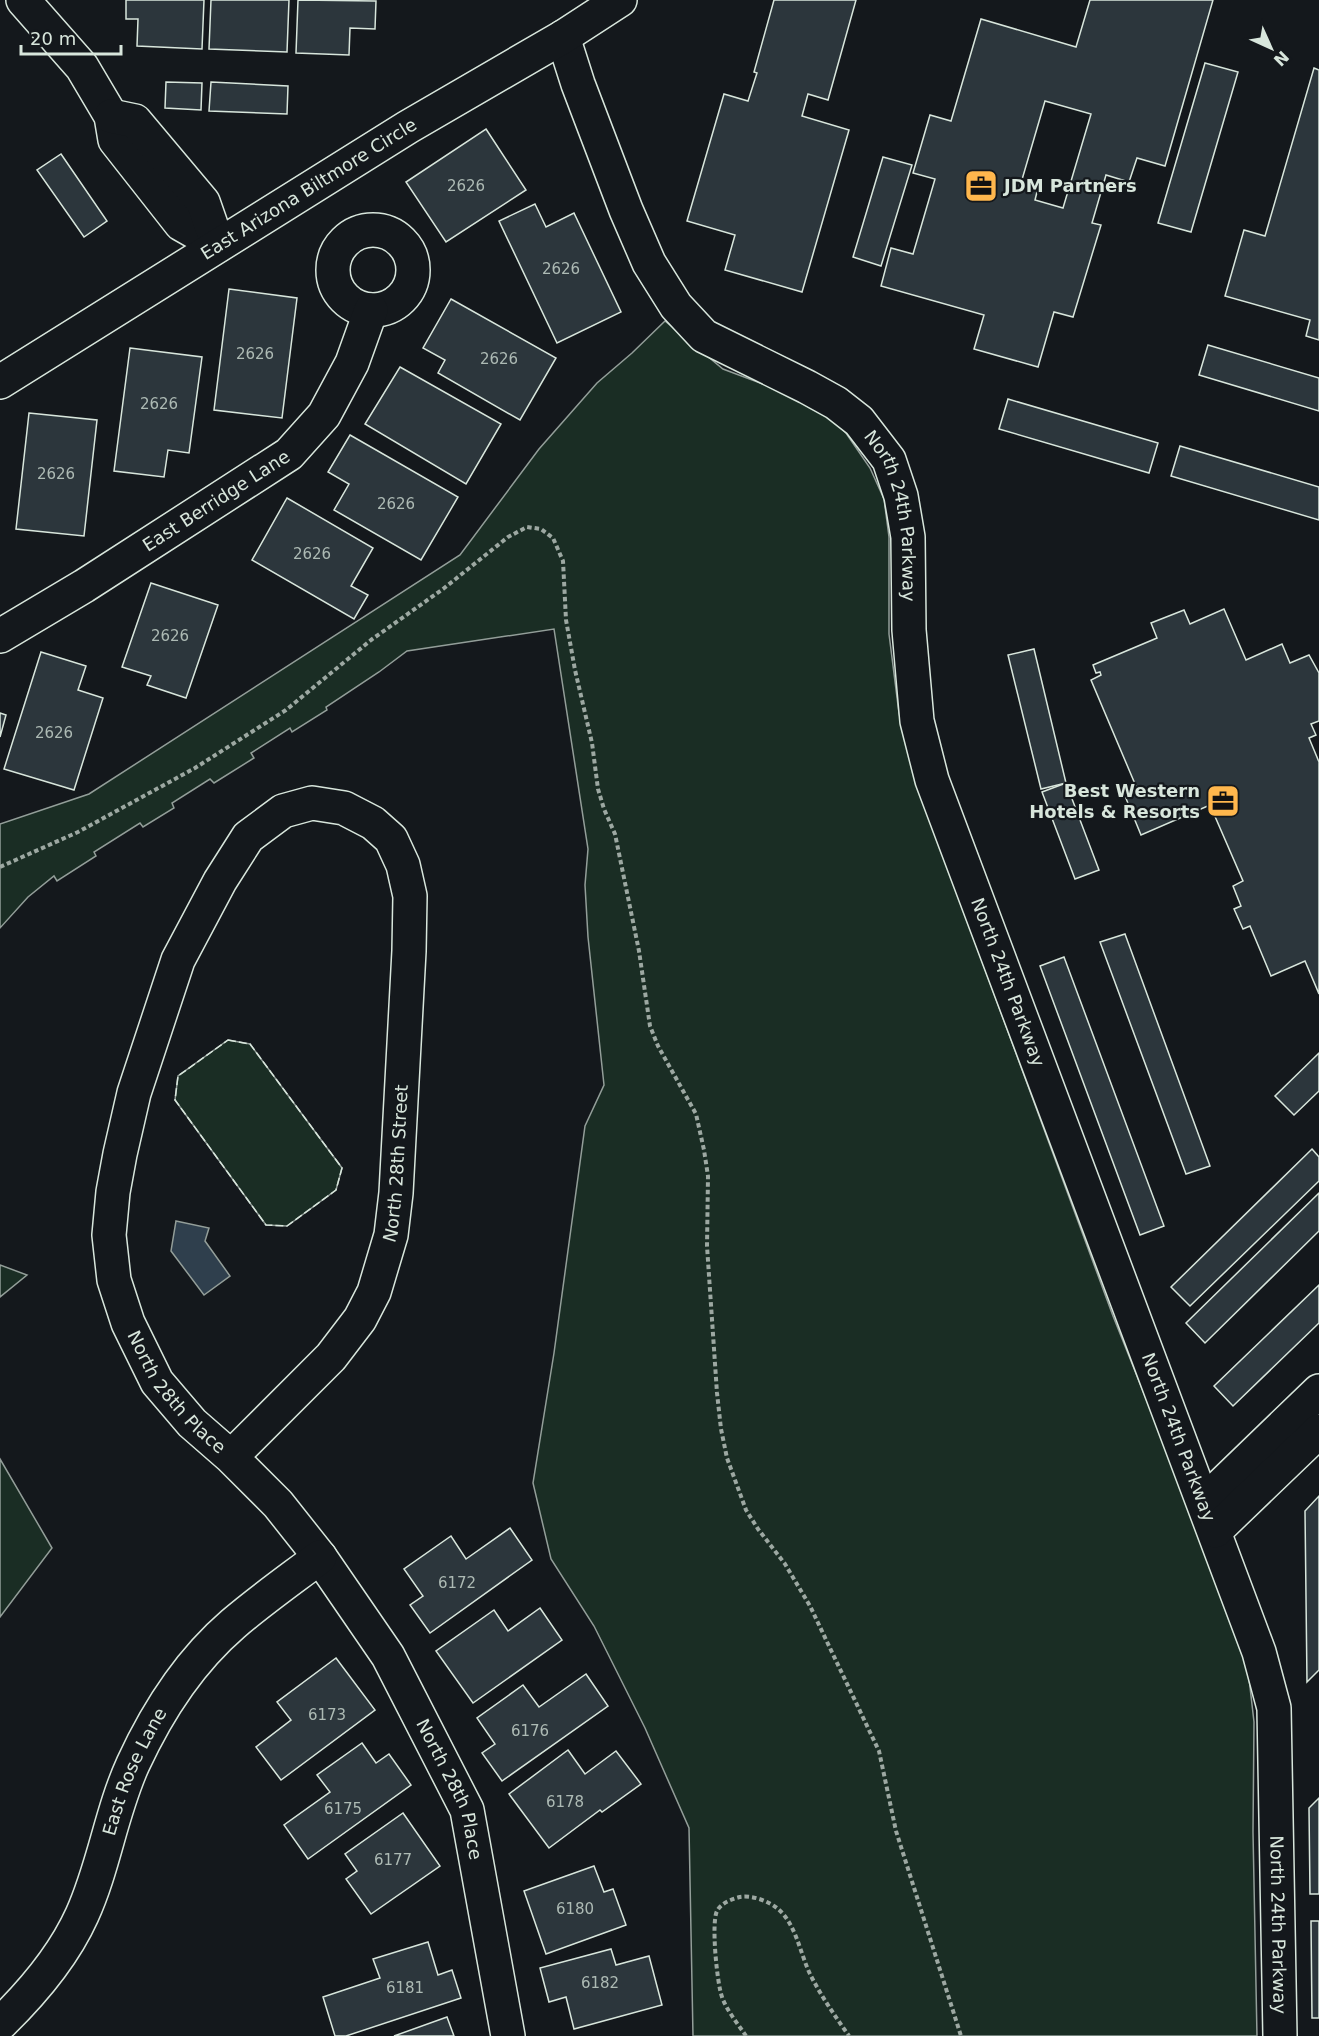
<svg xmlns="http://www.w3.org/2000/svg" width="1319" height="2036" font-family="'DejaVu Sans',sans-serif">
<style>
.green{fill:#1a2d24;stroke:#939e99;stroke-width:1.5}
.water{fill:#2f3f4d;stroke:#939e99;stroke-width:1.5}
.building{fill:#2c363c;stroke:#d8e6dc;stroke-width:1.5;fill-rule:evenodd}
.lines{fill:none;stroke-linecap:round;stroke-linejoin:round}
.minor-casing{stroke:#d8e6dc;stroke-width:36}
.path{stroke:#9da8a2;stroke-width:4;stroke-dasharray:4.5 3;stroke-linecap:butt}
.minor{stroke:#14181c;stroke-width:33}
.fence{stroke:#d8e6dc;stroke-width:1.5;stroke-dasharray:8 3;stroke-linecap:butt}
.labels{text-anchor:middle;stroke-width:4.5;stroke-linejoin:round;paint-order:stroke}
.number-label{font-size:15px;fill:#adbab4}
.poi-label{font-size:18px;font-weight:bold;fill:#d8e6dc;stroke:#14181c;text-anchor:start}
.street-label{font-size:18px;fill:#d8e6dc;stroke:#14181c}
</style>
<rect width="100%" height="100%" fill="#14181c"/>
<!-- green -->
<g class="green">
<path d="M665,321L723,369L802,399L830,417L846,433L870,468L884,499L889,537V634L899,713L917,785L1113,1316L1191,1511L1247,1661L1254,1722L1253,1832L1257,2036H693L689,1828L645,1728L594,1626L551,1559L533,1483L554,1353L585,1126L604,1085L588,937L585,885L588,849L554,629L407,651L379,672L326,707L327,710L292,732L290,728L251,753L254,758L214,783L210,779L172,803L174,808L143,827L140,823L94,852L96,856L57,881L54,876L28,897L0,928V824L89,794L460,555L539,449L597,383L632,353Z"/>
<path d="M228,1040L250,1044L342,1168L336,1190L287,1226L266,1225L175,1100L178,1076Z"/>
<path d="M0,1265L27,1275L0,1297Z"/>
<path d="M0,1459L52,1548L0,1617Z"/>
</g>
<!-- water -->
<path class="water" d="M176,1221L209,1228L205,1241L230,1276L204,1295L171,1251Z"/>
<!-- building -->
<g class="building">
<path d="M126,0H204L202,49L137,46L138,19H126Z"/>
<path d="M211,0H289L287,52L209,49Z"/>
<path d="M298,0L376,1L375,29L350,28L349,55L296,53Z"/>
<path d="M774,0H856L828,100L808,94L802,116L849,130L802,292L725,270L735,235L687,221L724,94L748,101L757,73L754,72Z"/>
<path d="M1090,0H1213L1165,166L1137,158L1129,182L1106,175L1092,223L1101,225L1073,317L1054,312L1038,367L974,349L984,315L881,286L891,248L913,254L935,179L913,173L930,115L951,121L981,19L1076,47ZM1045,101L1091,114L1063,208L1035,200L1038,188L1021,183Z"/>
<path d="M1205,63L1238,72L1191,232L1158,223Z"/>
<path d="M1314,68L1319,70V340L1306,336L1310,320L1225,296L1244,230L1265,236Z"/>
<path d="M166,82L202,83L201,110L165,108Z"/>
<path d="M211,82L288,86L287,114L209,111Z"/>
<path d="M486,129L526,190L446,242L406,182Z"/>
<path d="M61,154L107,221L84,237L37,170Z"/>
<path d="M883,157L912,165L881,266L853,257Z"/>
<path d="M535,204L546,227L574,213L621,312L557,343L499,221Z"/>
<path d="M229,289L297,298L282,418L214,410Z"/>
<path d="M451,299L556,358L520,420L438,373L445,360L423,348Z"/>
<path d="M1208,345L1319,378V411L1199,375Z"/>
<path d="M130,348L202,357L189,453L168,450L164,477L114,471Z"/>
<path d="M400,367L501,424L466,484L365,424Z"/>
<path d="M1008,399L1158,443L1149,473L999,429Z"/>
<path d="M29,413L97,420L84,536L16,529Z"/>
<path d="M350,435L458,497L421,560L334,510L349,484L328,472Z"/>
<path d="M1180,446L1319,487V520L1171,476Z"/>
<path d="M287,498L373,548L351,586L368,595L354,619L252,560Z"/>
<path d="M151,583L218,605L186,698L147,685L151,676L122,667Z"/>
<path d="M1224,609L1246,660L1282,644L1290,663L1309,655L1319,673V721L1311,724L1316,735L1309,738L1319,762V994L1305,961L1271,976L1250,926L1243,929L1234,909L1241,906L1233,886L1243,881L1210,805L1141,835L1125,796L1138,791L1091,680L1101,675L1100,672L1096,673L1093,665L1157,638L1151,623L1184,610L1190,624Z"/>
<path d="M1034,649L1066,783L1041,789L1008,655Z"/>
<path d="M41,652L86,666L78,690L103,698L74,790L4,769Z"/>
<path d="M0,713L6,715L0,737Z"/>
<path d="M1066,783L1099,870L1075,879L1042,792Z"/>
<path d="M1125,934L1210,1166L1186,1174L1100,942Z"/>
<path d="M1064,957L1164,1226L1140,1235L1040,966Z"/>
<path d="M1319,1053V1091L1294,1115L1275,1096Z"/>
<path d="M1312,1149L1319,1157V1181L1190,1306L1171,1287Z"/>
<path d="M1319,1193V1231L1205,1343L1186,1323Z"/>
<path d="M1319,1285V1323L1233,1406L1214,1386Z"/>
<path d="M1319,1496V1670L1307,1682L1305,1511Z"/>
<path d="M510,1528L532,1560L430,1633L410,1605L423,1596L404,1569L451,1536L466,1559Z"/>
<path d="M540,1608L562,1640L473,1703L436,1651L494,1610L508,1631Z"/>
<path d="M336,1658L375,1710L281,1780L256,1747L291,1720L277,1702Z"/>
<path d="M586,1674L608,1706L502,1781L482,1753L495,1744L477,1718L523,1685L539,1707Z"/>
<path d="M362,1743L376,1763L389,1754L411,1785L308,1859L284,1825L330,1792L317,1775Z"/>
<path d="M568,1750L585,1774L616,1751L641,1784L602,1812L600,1810L549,1848L509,1794Z"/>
<path d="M1319,1798V1894H1310L1309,1808Z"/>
<path d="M403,1813L440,1866L371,1914L346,1879L357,1871L345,1854Z"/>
<path d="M594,1866L604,1892L613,1889L626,1925L546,1954L524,1891Z"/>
<path d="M1311,1921H1319V2018H1312Z"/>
<path d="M428,1942L438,1975L452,1970L461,1998L346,2036H335L323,1997L380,1978L373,1959Z"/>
<path d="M611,1949L616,1965L649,1956L662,2005L574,2029L566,1997L549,2002L540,1968Z"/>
<path d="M447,2017L454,2036H394Z"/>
</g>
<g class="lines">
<!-- minor casing -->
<g class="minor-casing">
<g id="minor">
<path d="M23,0L82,67L111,116L115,140L181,224L218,245"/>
<path id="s1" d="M563,37L578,84L626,210L649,263L676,306L704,336L807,387L836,403L859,421L889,460L901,496L908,537L909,630L917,721L932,780L1259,1652L1274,1708L1280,2036"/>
<path d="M111,116L135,121L203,202L218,245"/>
<circle cx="373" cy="270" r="40"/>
<path id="s2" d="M0,382L408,127L563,37L620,0"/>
<path id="s3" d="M0,636L84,586L289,454L324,415L352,363L371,310"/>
<path id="s4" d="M231,1457L331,1357L360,1319L374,1292L391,1235L396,1193L409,951L410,896L403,865L391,839L373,823L344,808L312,803L283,811L248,837L220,881L178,960L134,1093L120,1154L113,1192L109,1235L114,1280L128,1323L157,1382L192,1423L231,1457L278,1504L320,1557L388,1656L467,1810L508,2036"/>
<path d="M1204,1502L1319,1391"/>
<path d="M1215,1531L1319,1431"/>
<path id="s5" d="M0,2024C33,1992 63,1957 82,1915C104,1867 111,1812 133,1764C157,1712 190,1661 233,1624C261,1600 291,1579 320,1557"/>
</g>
</g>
<!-- path -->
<g class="path">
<path d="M0,867L78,832L195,768L286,710L371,640L443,589L508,537L527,527L541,529L553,538L563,561L566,620L575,670L592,743L598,789L604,809L615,834L639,951L650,1026L658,1046L696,1114L704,1150L708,1176L707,1246L717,1393L721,1429L727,1458L746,1510L758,1529L785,1564L810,1606L879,1751L896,1831L961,2036"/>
<path d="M746,2036C738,2024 727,2011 722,1997C717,1983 711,1923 717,1911C721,1903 732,1899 740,1897C752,1895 769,1901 778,1909C796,1924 800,1953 810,1974C821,1996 835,2016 849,2036"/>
</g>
<!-- minor -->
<use href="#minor" class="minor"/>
<!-- fence -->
<path class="fence" d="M228,1040L250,1044L342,1168L336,1190L287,1226L266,1225L175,1100L178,1076Z"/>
</g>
<!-- icons -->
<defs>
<g id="office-square" transform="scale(1.725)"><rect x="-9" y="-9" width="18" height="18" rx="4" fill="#ffb74d" stroke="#14181c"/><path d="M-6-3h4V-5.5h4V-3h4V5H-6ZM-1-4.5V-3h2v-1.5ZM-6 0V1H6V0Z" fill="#111"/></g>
</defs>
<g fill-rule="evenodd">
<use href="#office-square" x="981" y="186"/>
<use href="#office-square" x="1223" y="801"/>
</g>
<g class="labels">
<!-- number labels -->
<g class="number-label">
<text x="466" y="191">2626</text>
<text x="561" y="274">2626</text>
<text x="255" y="359">2626</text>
<text x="499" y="364">2626</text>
<text x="159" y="409">2626</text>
<text x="56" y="479">2626</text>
<text x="396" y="509">2626</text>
<text x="312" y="559">2626</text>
<text x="170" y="641">2626</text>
<text x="54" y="738">2626</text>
<text x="457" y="1588">6172</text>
<text x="327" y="1720">6173</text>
<text x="530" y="1736">6176</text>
<text x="565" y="1807">6178</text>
<text x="343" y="1814">6175</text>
<text x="393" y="1865">6177</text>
<text x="575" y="1914">6180</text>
<text x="600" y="1988">6182</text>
<text x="405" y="1993">6181</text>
</g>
<!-- poi labels -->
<g class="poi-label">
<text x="1004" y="192">JDM Partners</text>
<text x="1200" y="797" text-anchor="end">Best Western<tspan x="1200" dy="21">Hotels &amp; Resorts</tspan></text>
</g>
<!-- street labels -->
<g class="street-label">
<text dy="6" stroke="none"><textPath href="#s2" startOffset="364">East Arizona Biltmore Circle</textPath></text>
<text dy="6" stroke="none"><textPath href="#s3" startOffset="255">East Berridge Lane</textPath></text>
<text dy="6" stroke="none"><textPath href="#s1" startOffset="615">North 24th Parkway</textPath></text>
<text dy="6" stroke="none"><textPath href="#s1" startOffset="1101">North 24th Parkway</textPath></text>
<text dy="6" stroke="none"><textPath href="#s4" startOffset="351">North 28th Street</textPath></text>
<text dy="6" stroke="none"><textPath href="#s4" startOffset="1444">North 28th Place</textPath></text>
<text dy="6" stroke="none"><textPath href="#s1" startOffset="1587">North 24th Parkway</textPath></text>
<text dy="6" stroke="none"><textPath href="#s5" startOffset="290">East Rose Lane</textPath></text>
<text dy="6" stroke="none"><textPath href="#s4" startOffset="1932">North 28th Place</textPath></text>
<text dy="6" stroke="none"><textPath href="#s1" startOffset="2091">North 24th Parkway</textPath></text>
</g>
</g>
<!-- north arrow -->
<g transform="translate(1271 48) rotate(135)" stroke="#14181c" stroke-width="4.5" paint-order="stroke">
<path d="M0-4.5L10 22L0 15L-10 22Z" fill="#d8e6dc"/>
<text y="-9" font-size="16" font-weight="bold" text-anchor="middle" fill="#d8e6dc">N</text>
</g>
<!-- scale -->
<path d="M21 45v9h100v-9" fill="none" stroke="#d8e6dc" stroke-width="3"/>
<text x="30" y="45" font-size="18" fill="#d8e6dc" stroke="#14181c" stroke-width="4.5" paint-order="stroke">20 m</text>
</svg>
